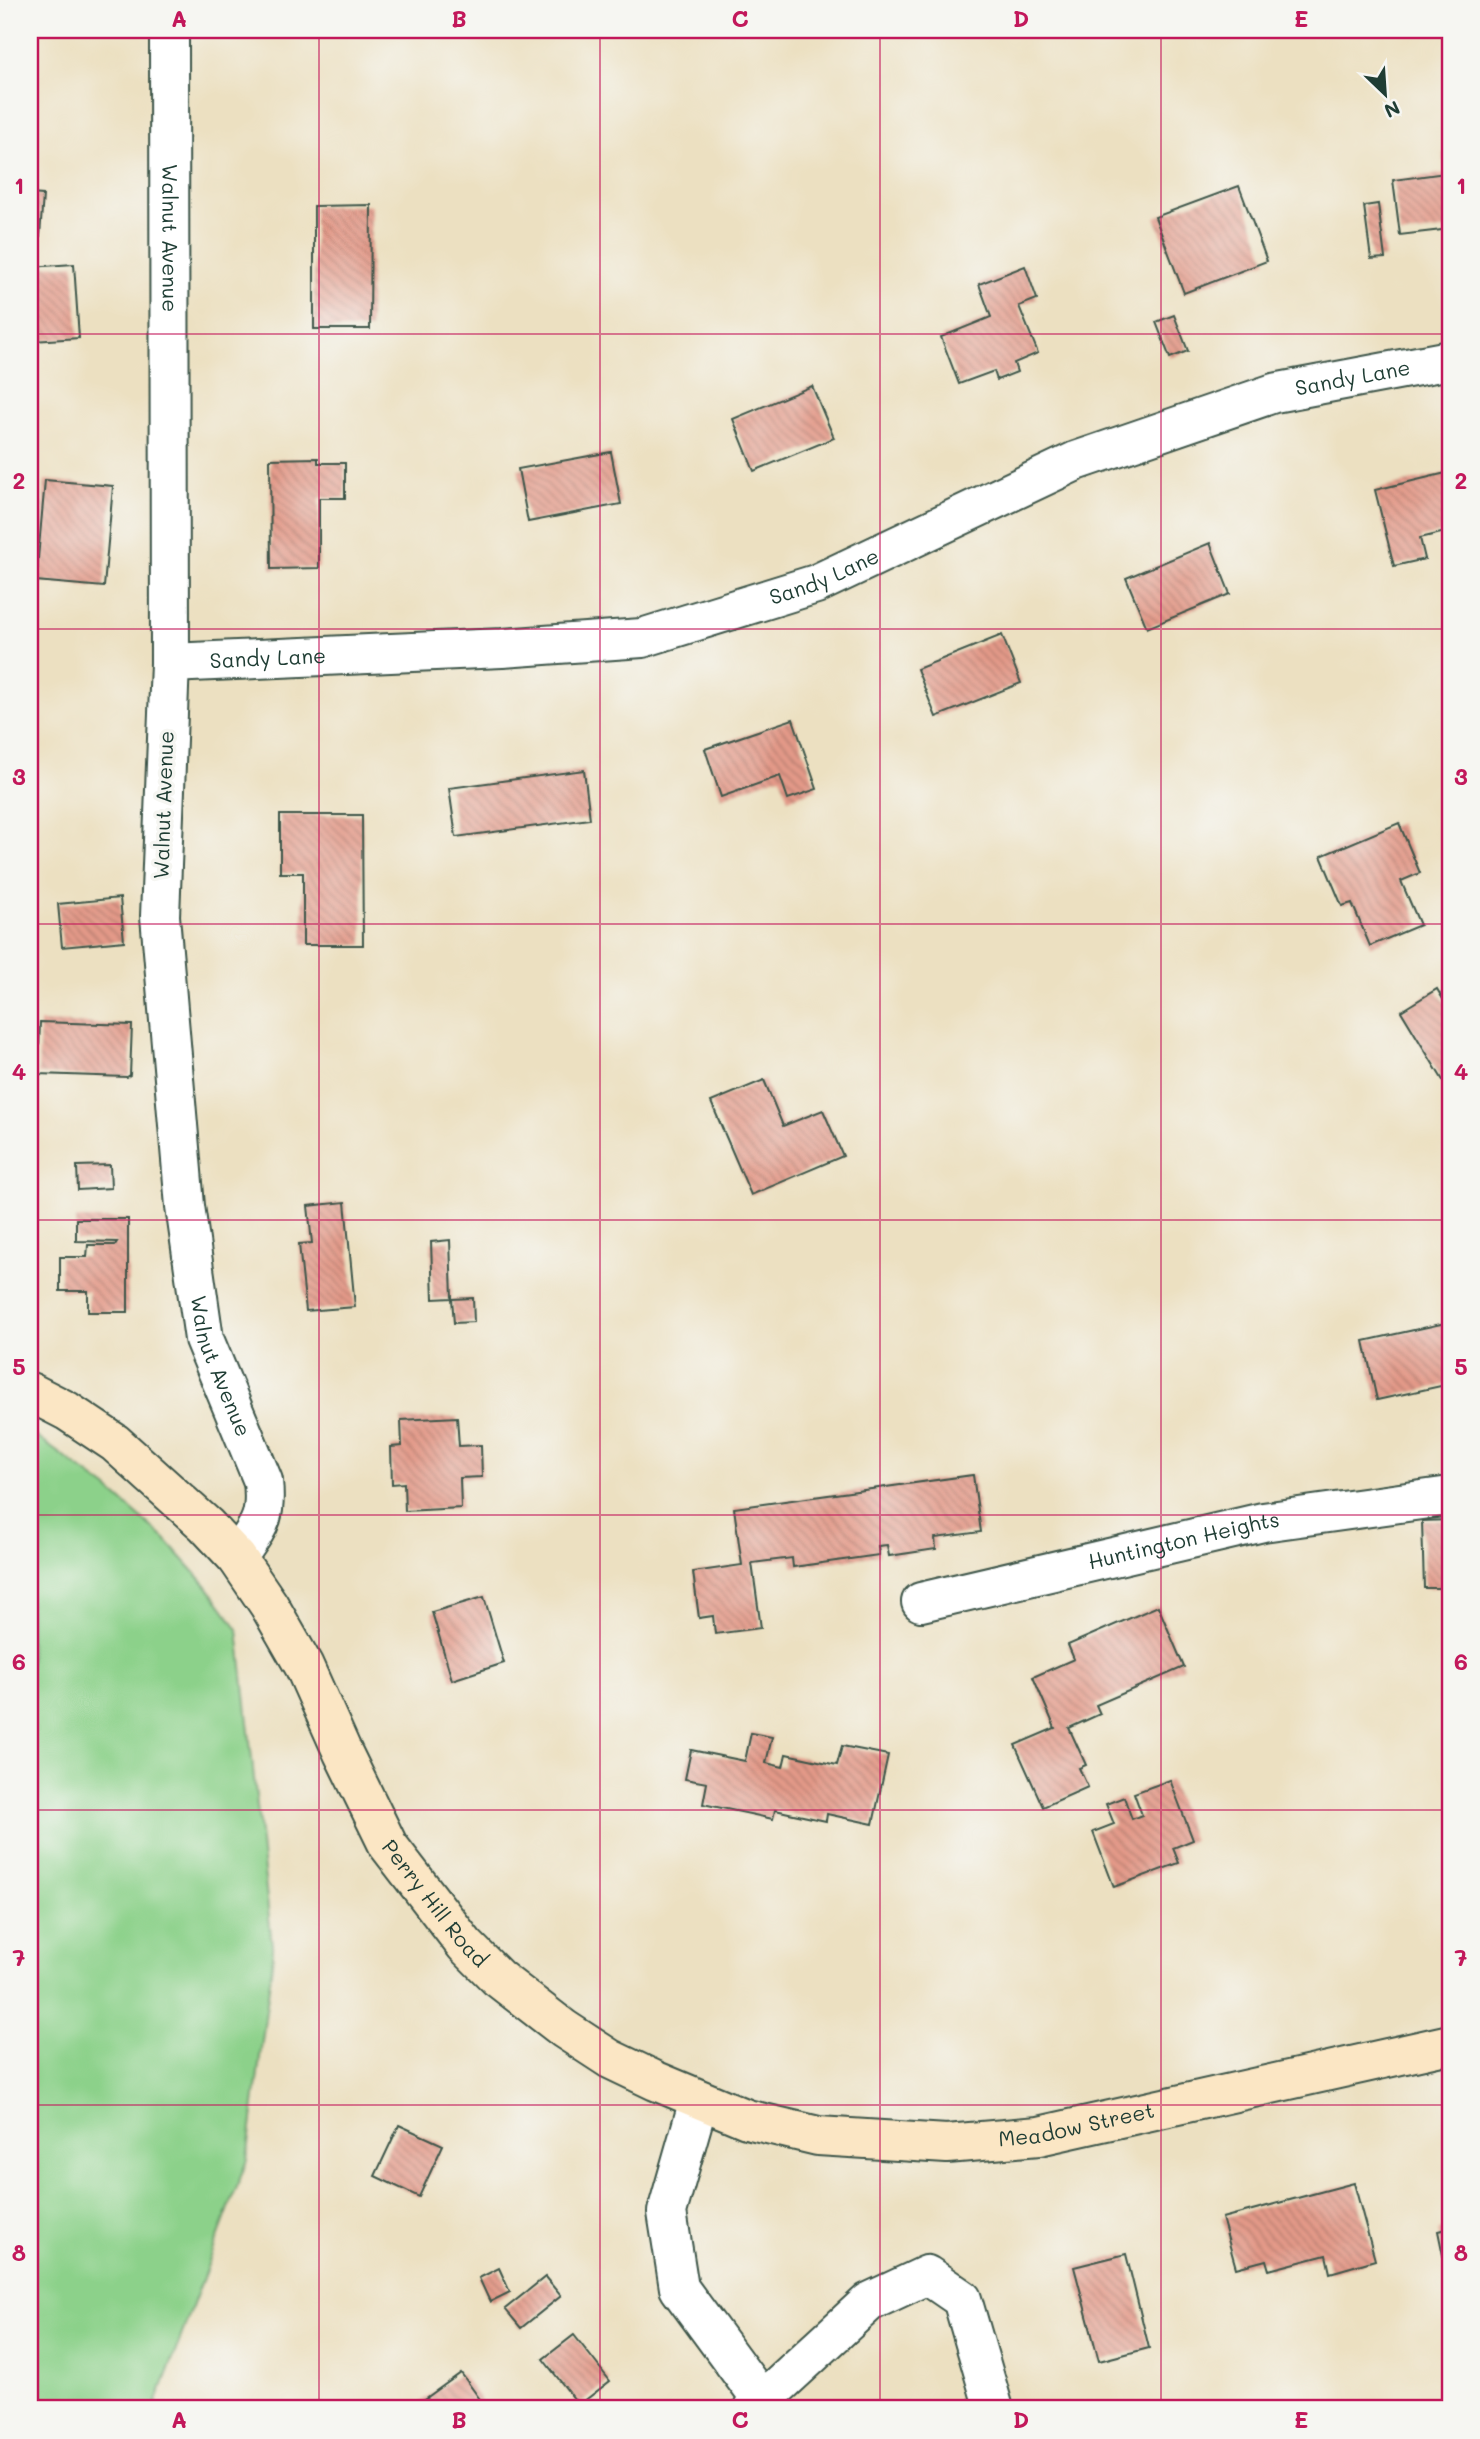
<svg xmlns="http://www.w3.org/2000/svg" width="1480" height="2439" font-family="Mali,sans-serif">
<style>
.green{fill:#8cd18a;stroke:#56875f;stroke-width:2}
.building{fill:url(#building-back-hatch)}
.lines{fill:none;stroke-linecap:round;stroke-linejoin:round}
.street-casing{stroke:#3e5549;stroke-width:42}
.secondary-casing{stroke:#3e5549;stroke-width:42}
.street{stroke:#fff;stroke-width:38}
.secondary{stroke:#fbe6c4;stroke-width:38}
.grid{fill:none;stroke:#c2185b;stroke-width:2;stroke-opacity:0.55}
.labels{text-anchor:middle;stroke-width:7;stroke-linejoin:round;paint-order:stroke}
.street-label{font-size:21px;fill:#1f3d34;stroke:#f6f6f2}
.neatline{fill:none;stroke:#c2185b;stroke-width:2.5}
.grid-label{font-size:23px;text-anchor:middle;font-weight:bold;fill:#c2185b}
</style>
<defs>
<pattern id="building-back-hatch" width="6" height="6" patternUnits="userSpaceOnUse" patternTransform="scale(1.75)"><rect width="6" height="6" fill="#e39988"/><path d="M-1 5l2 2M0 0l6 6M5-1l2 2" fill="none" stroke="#b77e70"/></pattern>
</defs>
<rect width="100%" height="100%" fill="#f6f6f2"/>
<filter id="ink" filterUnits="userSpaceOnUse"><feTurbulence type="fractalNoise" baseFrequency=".0143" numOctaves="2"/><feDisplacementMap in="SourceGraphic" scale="14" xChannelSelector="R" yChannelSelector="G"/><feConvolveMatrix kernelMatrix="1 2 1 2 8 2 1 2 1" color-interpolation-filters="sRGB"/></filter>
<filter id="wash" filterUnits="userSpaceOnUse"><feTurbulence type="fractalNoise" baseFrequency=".00686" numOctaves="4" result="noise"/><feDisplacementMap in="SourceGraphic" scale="28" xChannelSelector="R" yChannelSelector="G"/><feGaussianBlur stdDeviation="1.57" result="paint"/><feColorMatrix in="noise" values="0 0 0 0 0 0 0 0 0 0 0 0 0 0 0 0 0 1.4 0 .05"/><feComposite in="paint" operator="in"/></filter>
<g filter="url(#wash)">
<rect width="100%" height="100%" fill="#ece0c1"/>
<!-- green -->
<path class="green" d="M30,1432L107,1488L165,1539L206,1585L238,1629L273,1955L247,2160L154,2409H30Z"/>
<g id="blocks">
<!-- building -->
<g class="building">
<path d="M1450,152V229L1400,235L1393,180L1446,173L1443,153Z"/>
<path d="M1239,186L1267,261L1184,293L1155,217Z"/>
<path d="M30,194L43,195L40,236L30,235Z"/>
<path d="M1378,204L1385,258L1371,259L1364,206Z"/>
<path d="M371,205L370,329H314V206Z"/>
<path d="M74,264L79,338L33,341L30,267Z"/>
<path d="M1025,266L1037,299L1019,306L1038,353L1014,363L1017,372L997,380L994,371L959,384L941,337L991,317L979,284Z"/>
<path d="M1174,315L1188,351L1170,358L1156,322Z"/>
<path d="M812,386L834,438L754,471L733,419Z"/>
<path d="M611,452L621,504L528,522L518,469Z"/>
<path d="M318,458V463H345V498H319V568L271,569L270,459Z"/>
<path d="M1450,472V531L1420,538L1425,559L1394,566L1375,490Z"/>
<path d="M45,480L113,486L104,587L36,581Z"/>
<path d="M1210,543L1230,594L1147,628L1126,578Z"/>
<path d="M1002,635L1021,683L936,717L917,669Z"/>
<path d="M793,719L817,789L788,799L780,776L721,797L705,749Z"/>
<path d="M584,770L590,819L456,837L449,788Z"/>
<path d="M280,815H362L363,945H303V873H280Z"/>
<path d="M1399,823L1420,873L1401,881L1420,925L1370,946L1352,903L1342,906L1321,856Z"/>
<path d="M120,898L124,941L62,947L58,904Z"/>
<path d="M1437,989L1450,1011V1092L1401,1011Z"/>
<path d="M40,1022L132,1025L130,1075L127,1077L38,1074Z"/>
<path d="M764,1080L783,1126L823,1110L843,1156L751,1195L711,1102Z"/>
<path d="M110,1165L111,1188L78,1190L77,1166Z"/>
<path d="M345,1202L355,1307L306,1311L299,1244L312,1243L308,1206Z"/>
<path d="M76,1219H128V1312H88V1291H60V1257H87L88,1245H115L117,1242L76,1241Z"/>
<path d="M450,1240L452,1298L433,1299L431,1242Z"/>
<path d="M473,1298L474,1322L454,1323L452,1299Z"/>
<path d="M1450,1322V1384L1377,1400L1364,1341Z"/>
<path d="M457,1417L459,1446L481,1445L482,1477L460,1478L461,1508L405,1511L404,1483L392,1484L391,1447L402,1446L401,1420Z"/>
<path d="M973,1475L981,1532L935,1538L936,1549L889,1556L887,1545L878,1546L879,1555L793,1567L792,1558L752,1563L761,1628L715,1634L713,1616L699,1618L693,1572L742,1565L734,1508Z"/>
<path d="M1450,1520V1588H1424L1422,1521Z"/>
<path d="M484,1597L504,1663L452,1680L432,1612Z"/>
<path d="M1158,1606L1184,1667L1096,1705L1100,1714L1069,1728L1086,1765L1079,1768L1088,1787L1043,1807L1015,1745L1055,1728L1033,1677L1074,1659L1068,1645Z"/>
<path d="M751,1733L772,1737L766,1763L783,1767L786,1754L837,1765L842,1746L888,1755L873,1824L827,1814L826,1821L775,1810L773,1819L703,1804L707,1783L685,1779L691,1750L745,1761Z"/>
<path d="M1170,1780L1193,1840L1173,1848L1179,1863L1114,1887L1093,1832L1114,1824L1106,1804L1124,1797L1132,1819L1142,1815L1134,1793Z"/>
<path d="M399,2125L443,2145L419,2197L375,2176Z"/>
<path d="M1354,2183L1375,2260L1330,2273L1326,2255L1269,2270L1266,2260L1236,2268L1222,2218Z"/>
<path d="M1450,2228V2284H1449L1438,2231Z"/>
<path d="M1126,2254L1149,2348L1099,2361L1074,2267Z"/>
<path d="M499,2268L510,2292L490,2302L479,2278Z"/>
<path d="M545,2277L561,2296L521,2328L505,2309Z"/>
<path d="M574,2335L610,2381L579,2405L543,2359Z"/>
<path d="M461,2373L487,2409H411Z"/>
</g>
</g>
</g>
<g filter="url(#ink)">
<use href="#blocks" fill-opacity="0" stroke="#3e5549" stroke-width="2"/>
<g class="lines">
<!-- street casing -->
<g class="street-casing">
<g id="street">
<path id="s1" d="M169,30L170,663L160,916L185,1206L204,1339L263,1481C267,1521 258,1526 237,1558"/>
<path id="s2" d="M170,663L502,648L642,638L816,584L1076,461L1274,393L1450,360"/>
<path id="s3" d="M921,1602L1263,1522L1450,1496"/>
<path d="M699,2100L667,2212L679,2288L762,2401"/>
<path d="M753,2409L869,2302L927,2275L962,2299L994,2409"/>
</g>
</g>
<!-- secondary casing -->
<g class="secondary-casing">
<g id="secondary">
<path id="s4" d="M30,1392L67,1411L115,1443L206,1525L237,1558L269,1605L304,1666L343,1753L388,1845L465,1945L498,1978L564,2029L610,2059L656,2081L747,2119L818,2136L947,2144L1039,2136L1450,2044"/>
</g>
</g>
<!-- street -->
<use href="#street" class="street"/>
<!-- secondary -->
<use href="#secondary" class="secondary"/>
</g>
</g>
<!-- grid -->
<path class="grid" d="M319,30V2409M600,30V2409M880,30V2409M1161,30V2409M30,334H1450M30,629H1450M30,924H1450M30,1220H1450M30,1515H1450M30,1810H1450M30,2105H1450"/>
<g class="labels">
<!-- street labels -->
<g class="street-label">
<text dy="7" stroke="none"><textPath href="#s1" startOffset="208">Walnut Avenue</textPath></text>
<text dy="7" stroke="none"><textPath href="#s2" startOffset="1232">Sandy Lane</textPath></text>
<text dy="7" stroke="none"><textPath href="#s2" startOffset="665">Sandy Lane</textPath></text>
<text dy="7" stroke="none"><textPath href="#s2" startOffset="98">Sandy Lane</textPath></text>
<text transform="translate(164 805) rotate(-88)" y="7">Walnut Avenue</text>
<text dy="7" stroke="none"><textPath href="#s1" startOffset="1342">Walnut Avenue</textPath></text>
<text dy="7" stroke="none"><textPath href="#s3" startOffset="270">Huntington Heights</textPath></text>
<text dy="7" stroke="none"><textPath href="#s4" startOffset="667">Perry Hill Road</textPath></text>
<text dy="7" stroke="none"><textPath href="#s4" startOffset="1386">Meadow Street</textPath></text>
</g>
</g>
<!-- margin -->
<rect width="1480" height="2439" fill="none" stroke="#f6f6f2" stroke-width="77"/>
<!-- north arrow -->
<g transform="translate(1385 94) rotate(155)" stroke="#f6f6f2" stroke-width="5" paint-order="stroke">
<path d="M0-5L12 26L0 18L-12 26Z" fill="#1f3d34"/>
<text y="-10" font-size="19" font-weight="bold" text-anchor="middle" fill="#1f3d34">N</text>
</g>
<rect x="38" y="38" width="1404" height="2362" class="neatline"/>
<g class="grid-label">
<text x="179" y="27">A</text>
<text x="459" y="27">B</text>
<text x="740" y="27">C</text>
<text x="1021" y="27">D</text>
<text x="1301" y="27">E</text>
<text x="19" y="194">1</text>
<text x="1461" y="194">1</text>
<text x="19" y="489">2</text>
<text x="1461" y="489">2</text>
<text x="19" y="785">3</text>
<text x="1461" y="785">3</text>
<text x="19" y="1080">4</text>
<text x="1461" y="1080">4</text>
<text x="19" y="1375">5</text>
<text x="1461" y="1375">5</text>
<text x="19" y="1670">6</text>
<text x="1461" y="1670">6</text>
<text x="19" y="1966">7</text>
<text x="1461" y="1966">7</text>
<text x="19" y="2261">8</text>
<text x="1461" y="2261">8</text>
<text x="179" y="2428">A</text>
<text x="459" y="2428">B</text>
<text x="740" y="2428">C</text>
<text x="1021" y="2428">D</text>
<text x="1301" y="2428">E</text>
</g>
</svg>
